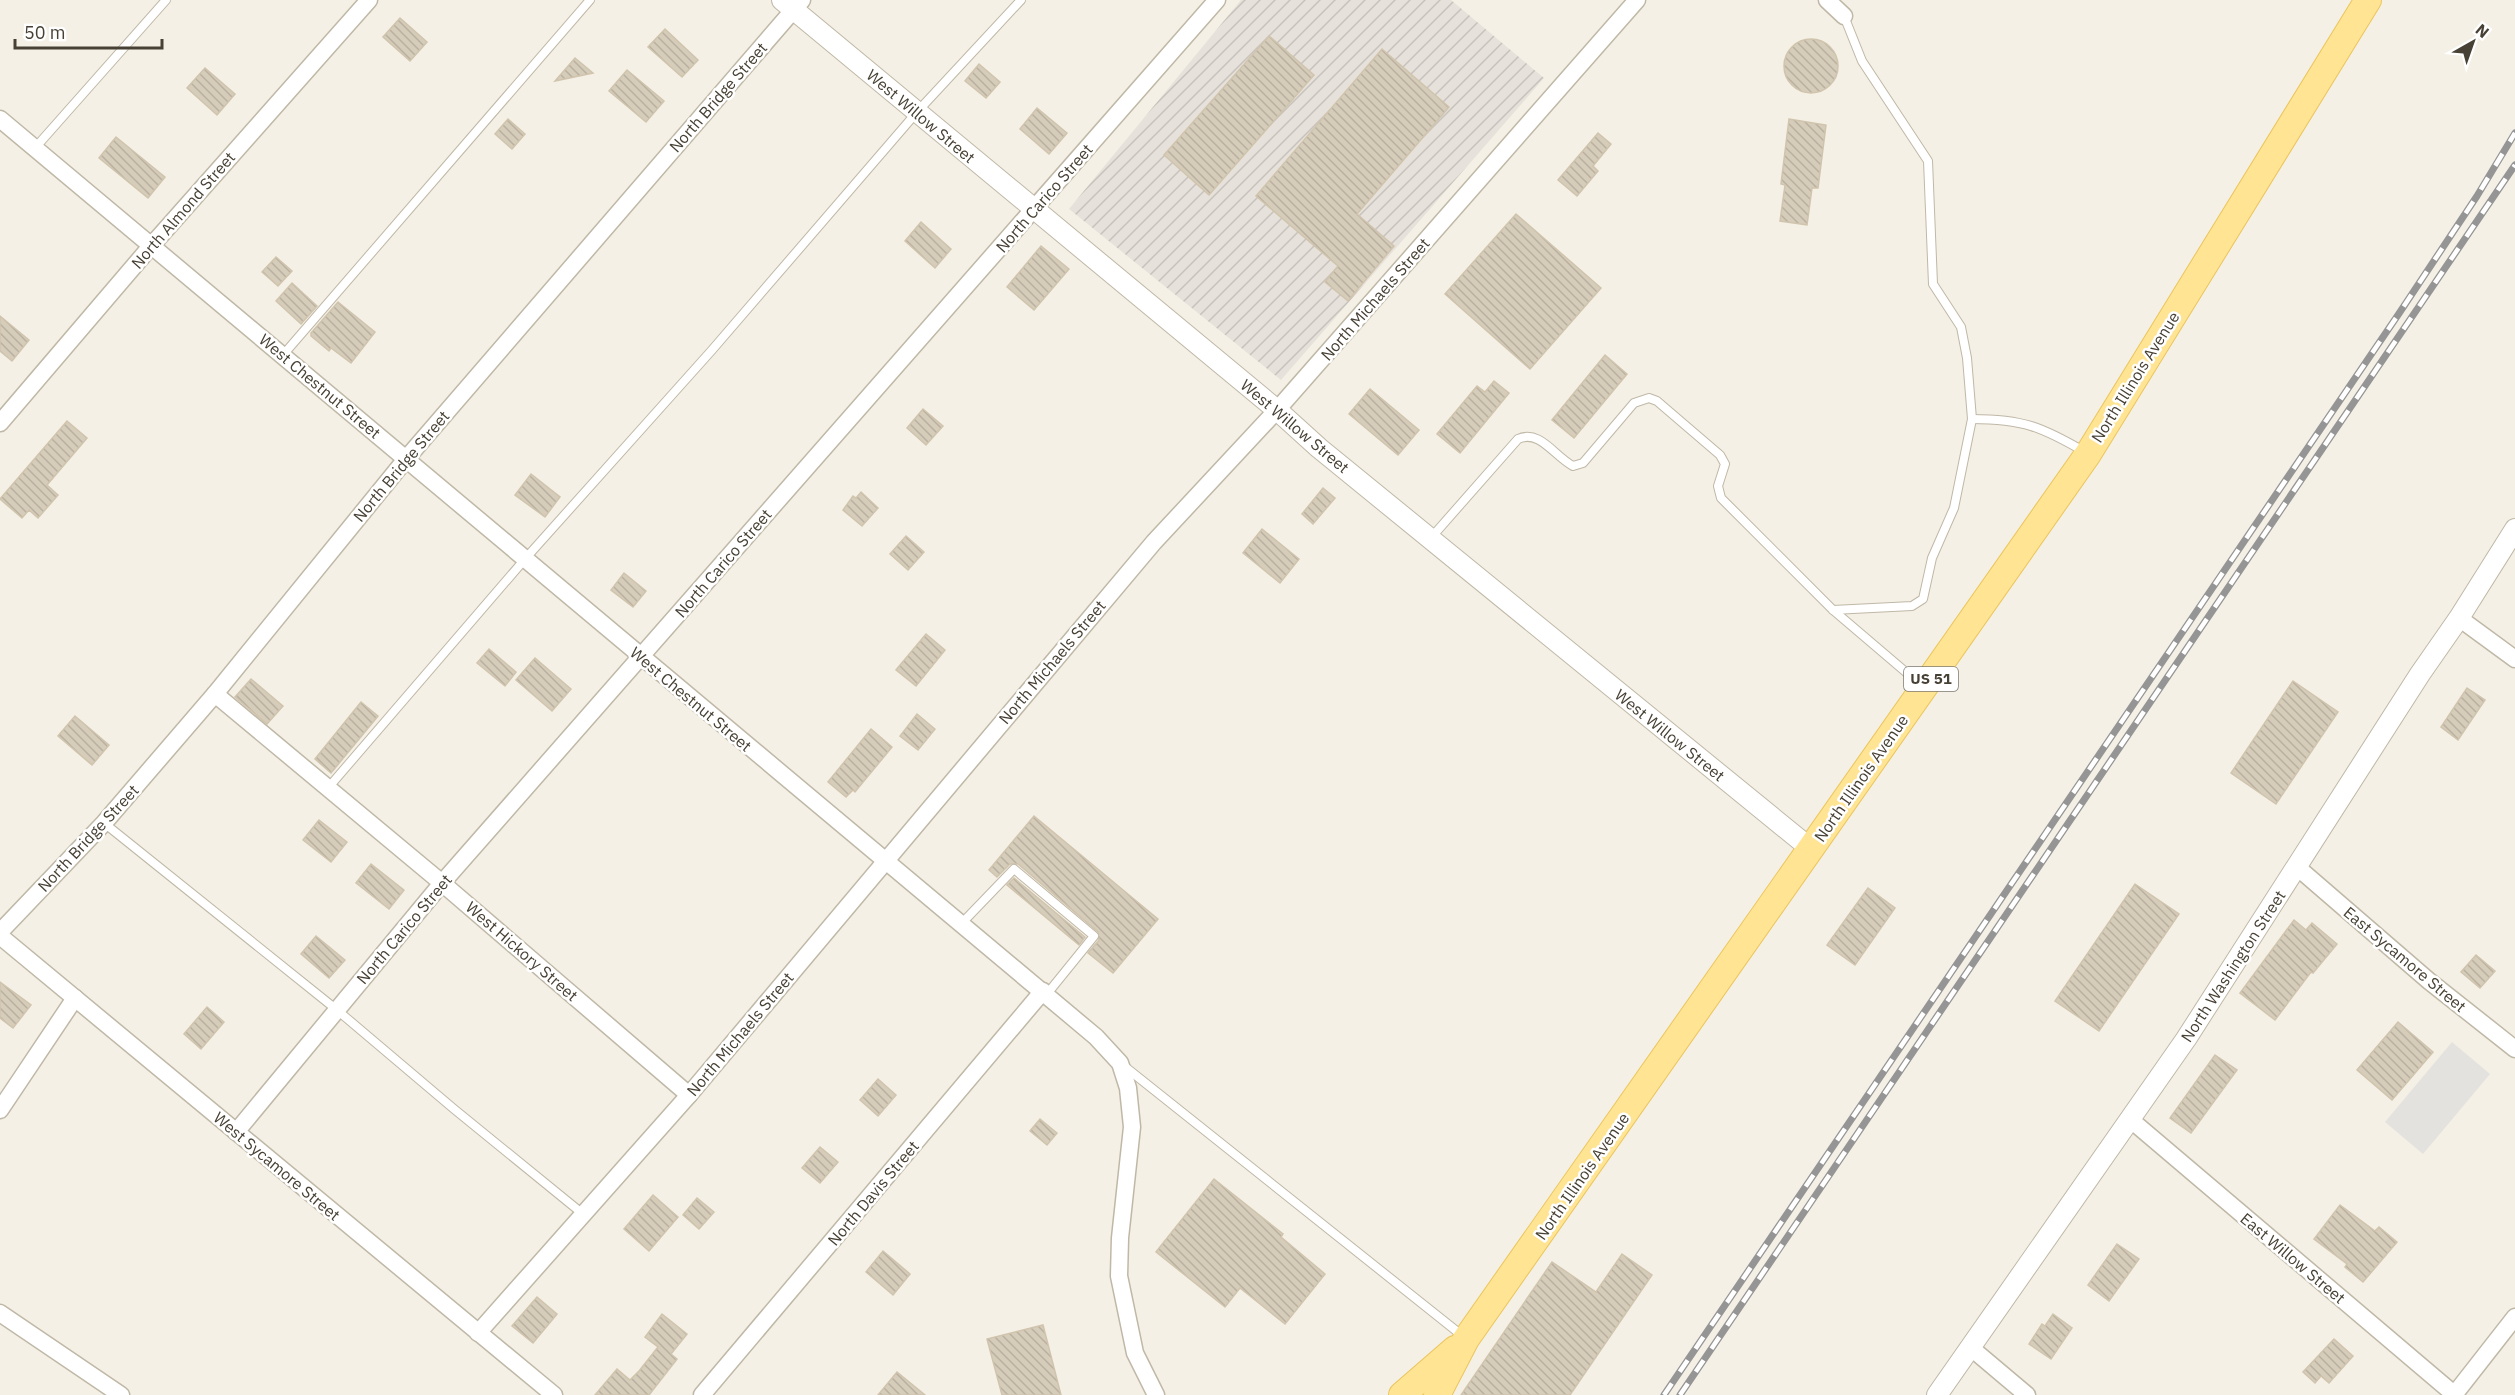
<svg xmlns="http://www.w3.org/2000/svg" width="2515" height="1395" font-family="'IBM Plex Sans',sans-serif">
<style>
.industrial{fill:url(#industrial-furrows)}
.parking{fill:#e4e2de}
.building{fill:url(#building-back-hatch);stroke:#d1c4ad;stroke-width:1.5}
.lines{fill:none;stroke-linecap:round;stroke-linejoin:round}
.service-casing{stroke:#c0b8a7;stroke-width:10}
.minor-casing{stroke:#c0b8a7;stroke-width:19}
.tertiary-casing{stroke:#c0b8a7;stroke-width:22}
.primary-casing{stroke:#ebc55c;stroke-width:28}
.service{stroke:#fff;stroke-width:8}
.minor{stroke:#fff;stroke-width:16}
.tertiary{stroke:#fff;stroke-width:20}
.primary{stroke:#ffe493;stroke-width:26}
.rail-casing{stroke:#959595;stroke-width:7}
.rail{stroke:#fff;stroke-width:4.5;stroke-dasharray:14;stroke-linecap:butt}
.labels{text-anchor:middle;stroke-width:5;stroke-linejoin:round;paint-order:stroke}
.shield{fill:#fff;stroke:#7e7971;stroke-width:1.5}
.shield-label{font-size:15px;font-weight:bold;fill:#474034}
.street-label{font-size:16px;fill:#474034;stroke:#fff}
</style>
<defs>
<pattern id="industrial-furrows" width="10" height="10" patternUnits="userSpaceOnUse" patternTransform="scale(1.5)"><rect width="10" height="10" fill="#e6e1da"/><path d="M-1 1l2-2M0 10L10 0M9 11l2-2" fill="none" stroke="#c7c2bc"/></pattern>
<pattern id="building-back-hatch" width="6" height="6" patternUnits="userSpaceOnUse" patternTransform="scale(1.5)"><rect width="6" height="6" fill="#d6ccba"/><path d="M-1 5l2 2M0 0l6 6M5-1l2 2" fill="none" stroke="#b9b0a0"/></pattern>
</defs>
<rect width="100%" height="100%" fill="#f4f0e5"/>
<!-- industrial -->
<path class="industrial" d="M1241,0H1451L1544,78L1281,380L1069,209Z"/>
<!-- parking -->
<path class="parking" d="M2452,1042L2490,1074L2423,1154L2385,1122Z"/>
<!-- building -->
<g class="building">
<path d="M400,18L427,42L410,61L383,37Z"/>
<path d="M665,29L698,60L682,77L648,47Z"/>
<path d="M1269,36L1314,75L1209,195L1164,155Z"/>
<circle cx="1811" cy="66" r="27"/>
<path d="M1382,49L1449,107L1357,214L1394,246L1348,301L1325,282L1338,266L1256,196Z"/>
<path d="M575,58L593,73L555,81Z"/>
<path d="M979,64L1000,82L986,98L965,81Z"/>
<path d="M205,68L235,94L217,115L187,88Z"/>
<path d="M627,70L664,101L646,122L609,91Z"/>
<path d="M1037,108L1067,133L1049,154L1020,129Z"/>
<path d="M508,119L525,134L512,149L495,134Z"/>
<path d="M1789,119L1826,125L1818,188H1812L1807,225L1780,221L1785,185L1781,184Z"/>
<path d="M1598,133L1611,144L1593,166L1598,171L1577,196L1558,180Z"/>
<path d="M116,137L165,177L148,198L99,158Z"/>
<path d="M1516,214L1601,288L1530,369L1445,294Z"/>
<path d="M921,222L951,249L935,268L905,241Z"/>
<path d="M1041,246L1069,269L1034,310L1007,287Z"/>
<path d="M276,257L292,271L278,286L262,272Z"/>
<path d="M292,283L317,306L301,324L276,301Z"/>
<path d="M338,302L375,332L351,363L331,348L329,351L311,336V333Z"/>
<path d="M0,316L29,340L12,361L0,351Z"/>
<path d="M1605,355L1627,374L1574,438L1552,420Z"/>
<path d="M1494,381L1509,393L1460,453L1437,434L1477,386L1485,392Z"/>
<path d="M1370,389L1419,430L1398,455L1349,414Z"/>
<path d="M923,409L943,426L926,445L907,428Z"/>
<path d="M67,421L87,438L47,485L58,495L38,518L29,510L22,518L0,499Z"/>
<path d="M531,474L560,497L545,517L515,495Z"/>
<path d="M1323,488L1335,498L1313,524L1302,514Z"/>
<path d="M861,492L878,508L862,526L843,510L853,496L856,498Z"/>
<path d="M1262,529L1299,559L1280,583L1243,553Z"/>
<path d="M906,536L924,552L908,570L890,554Z"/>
<path d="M624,573L646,591L633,607L611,590Z"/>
<path d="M926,634L945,650L916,686L896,670Z"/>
<path d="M489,649L516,672L505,686L477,663Z"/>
<path d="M535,658L571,689L552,711L516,680Z"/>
<path d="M251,679L283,706L267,724L235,697Z"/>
<path d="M2293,681L2338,712L2276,804L2231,773Z"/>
<path d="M2467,688L2485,700L2458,740L2441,727Z"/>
<path d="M361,702L378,716L331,773L315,759Z"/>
<path d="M917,714L935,729L918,750L900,736Z"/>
<path d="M75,716L109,745L92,765L58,736Z"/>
<path d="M871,729L892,747L855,792L853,790L846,797L828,782Z"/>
<path d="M1034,816L1158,919L1113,973L1088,953L1099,940L1098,932L1018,864H1010L997,877L989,870Z"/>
<path d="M319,820L347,842L331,862L303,840Z"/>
<path d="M371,864L404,890L389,909L356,883Z"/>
<path d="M1014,878L1085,937L1079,945L1007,885Z"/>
<path d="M2135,884L2179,914L2099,1031L2055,1001Z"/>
<path d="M1868,888L1895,908L1855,965L1827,945Z"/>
<path d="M2294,920L2306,930L2312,923L2337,944L2313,973L2311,972L2275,1020L2240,993Z"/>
<path d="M316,936L345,960L329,978L301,954Z"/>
<path d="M2476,955L2495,971L2480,988L2461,972Z"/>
<path d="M0,982L31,1005L13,1028L0,1018Z"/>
<path d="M207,1007L224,1022L201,1049L184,1034Z"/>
<path d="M2398,1022L2433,1052L2392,1100L2357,1070Z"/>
<path d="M2215,1055L2237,1070L2191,1133L2170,1118Z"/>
<path d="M878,1079L896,1095L878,1116L860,1100Z"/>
<path d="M1040,1119L1057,1133L1047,1145L1030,1131Z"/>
<path d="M820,1147L838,1162L820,1183L802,1168Z"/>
<path d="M1214,1179L1283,1234L1281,1237L1325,1274L1285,1324L1240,1288L1225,1307L1156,1252Z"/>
<path d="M653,1195L678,1217L649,1251L624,1229Z"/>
<path d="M697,1198L714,1212L699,1229L683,1215Z"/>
<path d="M2340,1205L2375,1231L2379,1227L2397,1242L2363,1282L2345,1267L2347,1264L2314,1239Z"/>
<path d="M2117,1244L2139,1259L2109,1301L2088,1285Z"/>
<path d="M883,1251L910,1274L893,1295L866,1272Z"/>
<path d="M1622,1254L1652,1275L1570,1395H1461L1552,1262L1596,1292Z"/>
<path d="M537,1297L557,1314L533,1343L512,1326Z"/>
<path d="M662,1314L687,1334L671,1354L677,1359L649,1395H595L617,1369L630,1380L639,1371L658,1347L645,1337Z"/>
<path d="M2053,1314L2072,1328L2051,1359L2029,1344L2042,1324L2045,1326Z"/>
<path d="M1043,1325L1061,1395H1002L987,1339Z"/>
<path d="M2334,1339L2353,1356L2329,1383L2321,1376L2315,1383L2303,1372Z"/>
<path d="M897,1372L925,1395H878Z"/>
</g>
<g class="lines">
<!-- service casing -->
<g class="service-casing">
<g id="service">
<path d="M35,148L166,0"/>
<path d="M283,355L590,0"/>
<path d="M1972,419C2023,419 2042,427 2085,452"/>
<path d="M1430,539L1518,439C1540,429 1554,456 1573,466L1583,463L1634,403L1649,398L1657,401L1720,455L1725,464L1718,486L1721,498L1833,610L1921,685"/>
<path d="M1833,610L1912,606L1923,599L1932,558L1954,508L1972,419L1967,358L1961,327L1933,284L1928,161L1862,61L1844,16"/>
<path d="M328,788L525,559L712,350L917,112L1021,0"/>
<path d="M104,823L337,1010L454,1109L583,1214"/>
<path d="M961,924L1014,869L1094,936L1047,994"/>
<path d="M1124,1066L1464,1337"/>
</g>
</g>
<!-- minor casing -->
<g class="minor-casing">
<g id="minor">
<path d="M1827,0L1844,16"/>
<path d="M0,119L1096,1037L1120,1063L1128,1088L1132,1127L1120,1238L1119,1276L1135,1353L1156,1395"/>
<path d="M0,423L152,245L369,0"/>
<path d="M2459,618L2515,659"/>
<path d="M215,694L442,883L689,1095"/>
<path d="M2297,867L2429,981L2515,1049"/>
<path d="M0,932L104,823L215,694L406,459L802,0"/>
<path d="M0,936L554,1395"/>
<path d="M0,1110L75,998"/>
<path d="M2131,1120L2455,1395"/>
<path d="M236,1132L442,883L1217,0"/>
<path d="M0,1313L121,1395"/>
<path d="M478,1333L689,1095L1154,542L1277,410L1637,0"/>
<path d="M1970,1347L2027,1395"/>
<path d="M702,1395L1043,991"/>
<path d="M2454,1395L2515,1317"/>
</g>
</g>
<!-- tertiary casing -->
<g class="tertiary-casing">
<g id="tertiary">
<path d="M782,0L1277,410L1319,448L1811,849"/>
<path d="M1937,1395L2186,1039L2420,674L2459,618L2515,529"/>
</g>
</g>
<!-- primary casing -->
<g class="primary-casing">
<g id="primary">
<path d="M1402,1395L1455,1349"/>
<path d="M1437,1395L1466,1339L2088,454L2368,0"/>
</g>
</g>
<!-- service -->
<use href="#service" class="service"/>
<!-- minor -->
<use href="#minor" class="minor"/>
<!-- tertiary -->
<use href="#tertiary" class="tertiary"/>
<!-- primary -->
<use href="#primary" class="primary"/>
<!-- rail casing -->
<g class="rail-casing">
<g id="rail">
<path d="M1664,1395L2400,312L2477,196L2515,133"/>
<path d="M1680,1395L2515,165"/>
</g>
</g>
<!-- rail -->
<use href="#rail" class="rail"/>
</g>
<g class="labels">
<!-- shield labels -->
<rect class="shield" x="1904" y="667" width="54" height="24" rx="4.5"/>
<g class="shield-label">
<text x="1931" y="684">US 51</text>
</g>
<!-- street labels -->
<g class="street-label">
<text transform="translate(718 97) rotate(-49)" y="6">North Bridge Street</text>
<text transform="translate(921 116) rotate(40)" y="6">West Willow Street</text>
<text transform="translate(1044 198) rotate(-49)" y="6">North Carico Street</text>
<text transform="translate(183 210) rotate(-49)" y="6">North Almond Street</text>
<text transform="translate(1375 299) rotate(-49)" y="6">North Michaels Street</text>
<text transform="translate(2135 377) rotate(-58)" y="6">North Illinois Avenue</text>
<text transform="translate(320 386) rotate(40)" y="6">West Chestnut Street</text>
<text transform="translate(1295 426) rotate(40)" y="6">West Willow Street</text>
<text transform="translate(401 466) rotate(-50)" y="6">North Bridge Street</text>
<text transform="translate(723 563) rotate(-49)" y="6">North Carico Street</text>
<text transform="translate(1052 662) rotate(-50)" y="6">North Michaels Street</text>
<text transform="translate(691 699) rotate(40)" y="6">West Chestnut Street</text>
<text transform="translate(1670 735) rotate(39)" y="6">West Willow Street</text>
<text transform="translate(1861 778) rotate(-55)" y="6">North Illinois Avenue</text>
<text transform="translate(88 838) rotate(-47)" y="6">North Bridge Street</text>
<text transform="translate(404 929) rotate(-50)" y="6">North Carico Street</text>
<text transform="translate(522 951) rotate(41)" y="6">West Hickory Street</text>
<text transform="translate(2405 959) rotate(40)" y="6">East Sycamore Street</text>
<text transform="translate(2233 966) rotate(-57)" y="6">North Washington Street</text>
<text transform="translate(740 1034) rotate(-50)" y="6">North Michaels Street</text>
<text transform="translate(277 1166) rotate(40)" y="6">West Sycamore Street</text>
<text transform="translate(1582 1176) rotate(-55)" y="6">North Illinois Avenue</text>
<text transform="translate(873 1193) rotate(-50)" y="6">North Davis Street</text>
<text transform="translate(2293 1258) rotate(40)" y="6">East Willow Street</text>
</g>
</g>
<!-- north arrow -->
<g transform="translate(2473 42) rotate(40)" stroke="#ffffff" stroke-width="4.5" paint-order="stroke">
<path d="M0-4.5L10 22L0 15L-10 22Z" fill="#474034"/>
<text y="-9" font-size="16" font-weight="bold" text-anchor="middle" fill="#474034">N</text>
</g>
<!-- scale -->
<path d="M15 39v9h147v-9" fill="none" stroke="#474034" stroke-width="3"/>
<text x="24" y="39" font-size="18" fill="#474034" stroke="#ffffff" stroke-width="4.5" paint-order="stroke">50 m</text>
</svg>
